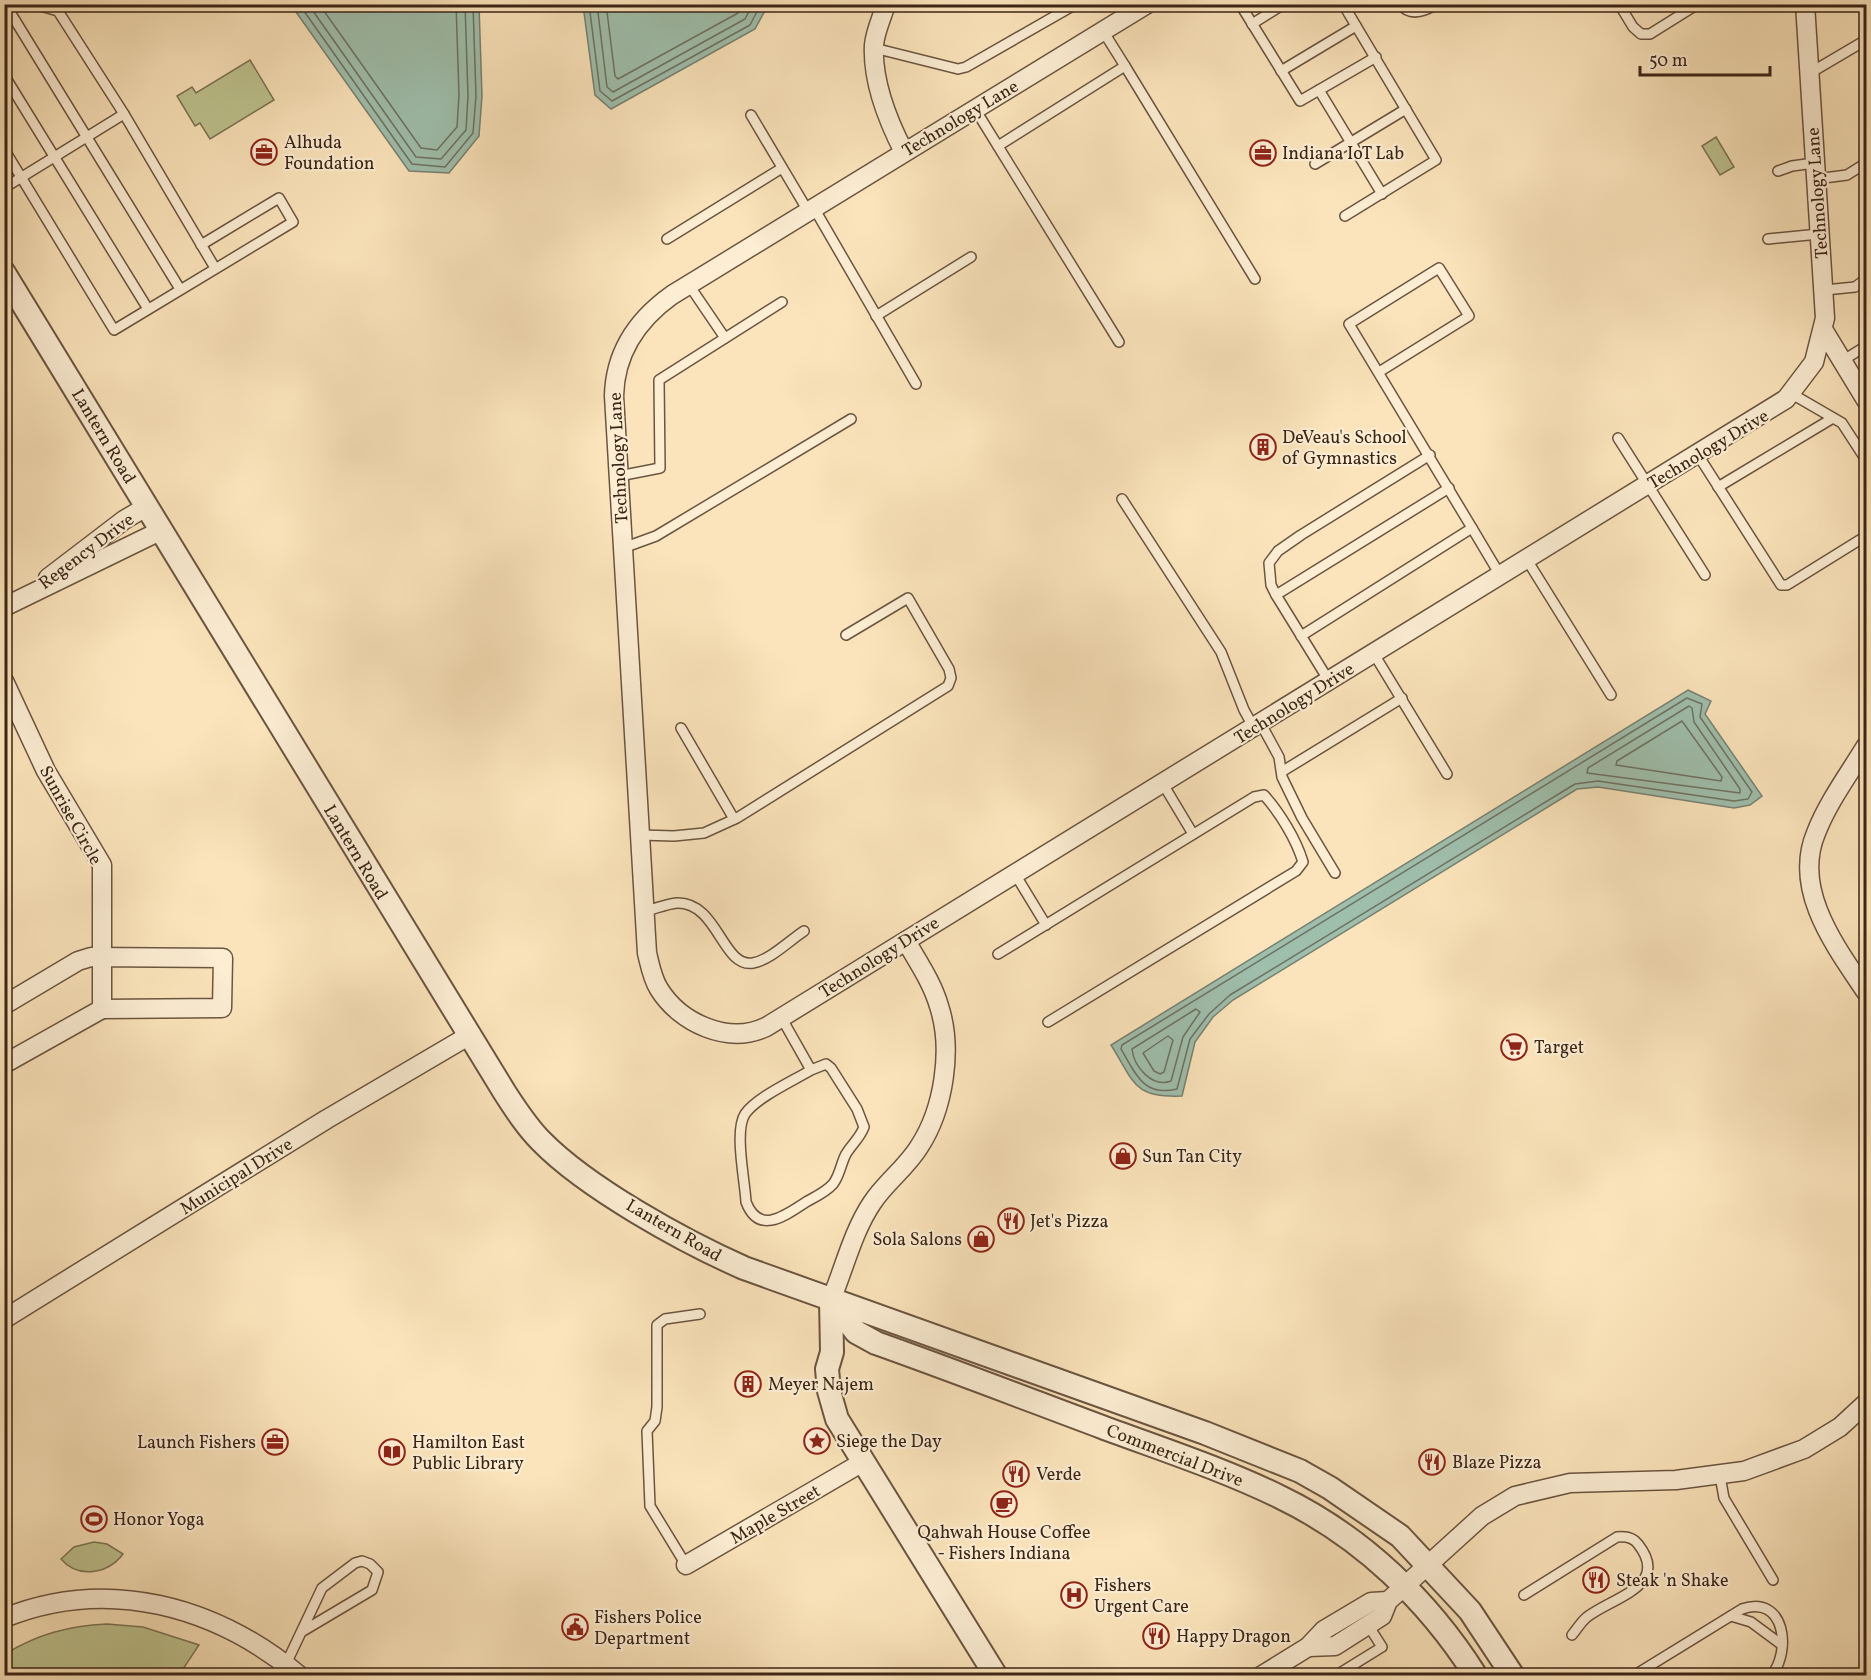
<svg xmlns="http://www.w3.org/2000/svg" width="1871" height="1680" font-family="Vollkorn,serif">
<style>
.green{fill:#bec490;stroke:#7c7454;stroke-width:1.5}
.water{fill:#9fbfad;stroke:#778171;stroke-width:1.5}
.lines{fill:none;stroke-linecap:round;stroke-linejoin:round}
.shore{stroke:#6d7262;stroke-width:1.5}
.service-casing{stroke:#6b5540;stroke-width:12}
.minor-casing{stroke:#6b5540;stroke-width:21}
.tertiary-casing{stroke:#6b5540;stroke-width:26}
.service{stroke:#fcedd3;stroke-width:9}
.minor{stroke:#fcedd3;stroke-width:18}
.tertiary{stroke:#fcedd3;stroke-width:22}
.labels{text-anchor:middle;stroke-width:4.5;stroke-linejoin:round;paint-order:stroke}
.street-label{font-size:18px;fill:#3b2517;stroke:#fcedd3}
.poi-label{font-size:18px;fill:#3b2517;stroke:#fcedd3;text-anchor:start}
</style>
<rect width="100%" height="100%" fill="#fbe4bb"/>
<filter id="stains"><feTurbulence type="fractalNoise" baseFrequency=".00333" numOctaves="4"/><feColorMatrix values="0 0 0 0 .2 0 0 0 0 .09 0 0 0 0 .02 0 0 0 .5 -.17"/></filter>
<radialGradient id="worn" r=".72"><stop offset=".6" stop-color="#630" stop-opacity="0"/><stop offset="1" stop-color="#630" stop-opacity=".3"/></radialGradient>
<!-- green -->
<g class="green">
<path d="M250,60L274,100L210,139L200,123L195,126L177,96L192,87L196,93Z"/>
<path d="M1716,137L1734,167L1720,175L1702,146Z"/>
<path d="M94,1542L107,1544L123,1554C108,1574 78,1579 61,1559L74,1547Z"/>
<path d="M107,1624L143,1627L199,1645L179,1675H5V1654C38,1634 68,1626 107,1624Z"/>
</g>
<!-- water -->
<g class="water">
<path d="M291,5H479L482,96L479,136L449,173L409,171Z"/>
<path d="M583,5V4L768,5L755,29L611,109L595,95Z"/>
<path d="M1688,690L1711,701L1705,714L1762,796L1750,805L1734,808L1598,787L1577,789L1233,1000L1213,1017L1195,1042L1182,1096C1133,1098 1135,1083 1111,1045Z"/>
</g>
<g class="lines">
<!-- shore -->
<g class="shore">
<path d="M299,4L412,164L445,167L473,133L476,96L473,4"/>
<path d="M308,4L416,157L441,159L466,130L468,96L465,4"/>
<path d="M319,4L421,148L437,150L457,127L459,95L456,4"/>
<path d="M589,4L600,91L612,101L750,25L761,4"/>
<path d="M597,4L607,87L613,92L745,19L753,4"/>
<path d="M606,4L615,76L618,79L738,13L743,4"/>
<path d="M1687,698L1702,704L1700,717L1752,792L1748,799L1734,801L1598,781L1575,784L1230,995L1209,1014L1190,1039L1177,1089C1143,1097 1136,1074 1121,1049L1122,1045Z"/>
<path d="M1689,706L1692,708L1694,722L1740,789V793L1587,773L1588,768Z"/>
<path d="M1682,721L1722,777L1721,781L1616,765L1617,761Z"/>
<path d="M1196,1009L1200,1012L1183,1037L1171,1081C1152,1088 1134,1067 1132,1049Z"/>
<path d="M1168,1036L1173,1040L1164,1072L1160,1074L1154,1071L1143,1053Z"/>
</g>
<!-- service casing -->
<g class="service-casing">
<g id="service">
<path d="M11,4L10,12L180,289"/>
<path d="M34,4L58,11L124,114L215,268"/>
<path d="M1240,4L1300,101L1376,57"/>
<path d="M1343,4L1436,160L1345,216"/>
<path d="M1400,4C1410,17 1424,12 1437,4"/>
<path d="M1619,4L1633,27L1641,34H1650L1698,4"/>
<path d="M1252,24L1284,4"/>
<path d="M874,48L958,69L966,67L1076,4"/>
<path d="M1125,66L1255,279"/>
<path d="M1281,71L1356,26"/>
<path d="M1810,73L1866,40"/>
<path d="M4,75L148,309"/>
<path d="M1319,90L1382,194"/>
<path d="M975,109L1119,342"/>
<path d="M751,115L808,211"/>
<path d="M998,146L1125,66L1103,31"/>
<path d="M4,149L114,330L293,222L279,198L201,245"/>
<path d="M1315,164L1406,109"/>
<path d="M1778,171L1792,166L1814,163"/>
<path d="M1816,179L1847,175L1866,163"/>
<path d="M4,188L124,114"/>
<path d="M814,208L916,384"/>
<path d="M667,239L782,168"/>
<path d="M1768,239L1819,234"/>
<path d="M689,285L725,338"/>
<path d="M1825,290L1855,287L1866,279"/>
<path d="M876,316L971,257"/>
<path d="M1842,361L1866,346"/>
<path d="M1792,394L1842,423L1866,460"/>
<path d="M1618,438L1705,575"/>
<path d="M1698,455L1781,585H1787L1866,536"/>
<path d="M619,476L660,468L659,380L782,302"/>
<path d="M1718,487L1833,418"/>
<path d="M1122,499L1221,652L1244,710L1254,728"/>
<path d="M1472,528L1500,575"/>
<path d="M623,548L656,536L851,419"/>
<path d="M1527,560L1611,695"/>
<path d="M1276,595L1449,488"/>
<path d="M1866,608V609"/>
<path d="M1301,636L1472,528L1349,324L1439,268L1469,316L1379,372"/>
<path d="M1374,654L1447,774"/>
<path d="M1329,681L1276,595L1271,585L1269,563L1278,551L1301,535L1430,455"/>
<path d="M1261,724L1279,757L1282,777L1302,818L1335,873"/>
<path d="M681,728L734,819"/>
<path d="M1283,771L1402,698"/>
<path d="M1163,784L1193,834"/>
<path d="M640,835L674,836L704,833L737,818L948,686L951,678L949,669L908,598L846,635"/>
<path d="M1015,874L1046,925"/>
<path d="M645,911C655,909 666,904 677,903C718,902 722,968 753,963C770,960 789,941 804,931"/>
<path d="M998,954L1254,797L1264,795C1280,813 1296,839 1303,862L1296,871L1048,1022"/>
<path d="M781,1017L811,1070C793,1081 757,1097 745,1114C734,1131 745,1181 746,1202C759,1236 786,1215 806,1202C815,1197 826,1192 833,1184C840,1175 841,1163 846,1154C852,1144 860,1138 864,1127L857,1109L831,1068L826,1064L811,1070"/>
<path d="M1720,1476L1724,1498L1773,1580"/>
<path d="M686,1565L650,1506L647,1431L655,1421L657,1407V1325L665,1319L700,1314"/>
<path d="M1524,1595L1617,1537C1626,1536 1633,1537 1638,1544C1671,1586 1613,1597 1587,1617C1581,1622 1577,1629 1572,1635"/>
<path d="M1731,1616L1751,1622L1782,1645"/>
<path d="M286,1664L322,1588L355,1563L362,1561L370,1564L378,1572L372,1590L303,1631"/>
<path d="M1335,1676L1382,1647L1368,1625"/>
<path d="M1633,1676L1742,1609C1785,1594 1792,1651 1771,1676"/>
</g>
</g>
<!-- minor casing -->
<g class="minor-casing">
<g id="minor">
<path d="M886,4C882,17 875,32 874,45C872,81 888,121 904,152"/>
<path d="M1147,4L672,295C637,320 615,352 614,396L647,953C650,965 652,978 659,989C680,1023 728,1045 766,1027L1786,399L1814,362L1825,318L1805,4"/>
<path d="M1824,331L1866,400"/>
<path d="M48,578L124,520L146,507"/>
<path d="M4,607L160,531"/>
<path d="M4,681L46,771L102,865V1009L4,1064"/>
<path d="M1866,746C1849,774 1828,802 1816,833C1792,890 1836,947 1866,992"/>
<path d="M4,1005L78,961L91,957L223,958L222,1008L102,1009"/>
<path d="M831,1300C844,1269 853,1231 872,1203C885,1183 906,1168 919,1147C944,1109 953,1049 939,1006C932,982 918,962 906,941"/>
<path d="M4,1319L327,1119L470,1035"/>
<path d="M686,1565L863,1462"/>
<path d="M4,1618C108,1576 216,1606 300,1676"/>
<path d="M1308,1647L1335,1646L1382,1616L1388,1601L1428,1565L1482,1516L1515,1496L1570,1483L1676,1480L1744,1471L1804,1449L1840,1427L1866,1403"/>
<path d="M1261,1676L1308,1647L1324,1630L1371,1602L1388,1601"/>
</g>
</g>
<!-- tertiary casing -->
<g class="tertiary-casing">
<g id="tertiary">
<path d="M4,273L505,1093C516,1110 527,1127 541,1141C587,1188 683,1241 744,1268L1205,1433L1300,1471L1330,1488L1400,1536L1470,1611L1513,1676"/>
<path d="M831,1300L856,1332L876,1343C952,1370 1027,1399 1102,1427C1161,1449 1223,1469 1280,1497C1361,1536 1428,1600 1476,1676"/>
<path d="M831,1300L832,1352L827,1369L829,1391L837,1419L996,1676"/>
</g>
</g>
<!-- service -->
<use href="#service" class="service"/>
<!-- minor -->
<use href="#minor" class="minor"/>
<!-- tertiary -->
<use href="#tertiary" class="tertiary"/>
</g>
<!-- icons -->
<defs>
<g id="office-ring" transform="scale(1.35)"><circle r="9.5" fill="#fcedd3" stroke="#8f2418" stroke-width="1.5"/><path d="M-6-3h4V-5.5h4V-3h4V5H-6ZM-1-4.5V-3h2v-1.5ZM-6 0V1H6V0Z" fill="#8f2418"/></g>
<g id="building-ring" transform="scale(1.35)"><circle r="9.5" fill="#fcedd3" stroke="#8f2418" stroke-width="1.5"/><path d="M-4-6H4V6H1V3H-1V6H-4ZM-2.5-4.3h1.7v1.8h-1.7ZM.8-4.3h1.7v1.8H.8ZM-2.5-1h1.7V.8h-1.7ZM.8-1h1.7V.8H.8Z" fill="#8f2418"/></g>
<g id="supermarket-ring" transform="scale(1.35)"><circle r="9.5" fill="#fcedd3" stroke="#8f2418" stroke-width="1.5"/><path d="M-6-5.5h2.5l.6 2H6L4.5 2H-2.5L-4.4-4H-6ZM-1.5 3.2a1.3 1.3 0 1 0 .1 0ZM3 3.2a1.3 1.3 0 1 0 .1 0Z" fill="#8f2418"/></g>
<g id="shop-ring" transform="scale(1.35)"><circle r="9.5" fill="#fcedd3" stroke="#8f2418" stroke-width="1.5"/><path d="M-5-2.5h2.3a2.7 3.5 0 0 1 5.4 0H5L5.5 6h-11ZM-1.5-2.5h3a1.5 2.3 0 0 0-3 0Z" fill="#8f2418"/></g>
<g id="restaurant-ring" transform="scale(1.35)"><circle r="9.5" fill="#fcedd3" stroke="#8f2418" stroke-width="1.5"/><path d="M-5-6h1v4h1v-4h1v4h1v-4h1v5L-1.5 .5V6h-2V.5L-5-1ZM5-6V6H3V1.5H1.5Q1.5-4 5-6Z" fill="#8f2418"/></g>
<g id="sight-ring" transform="scale(1.35)"><circle r="9.5" fill="#fcedd3" stroke="#8f2418" stroke-width="1.5"/><path d="M0-6L1.8-2.2L6-1.7L2.9 1.2L3.7 5.4L0 3.3L-3.7 5.4L-2.9 1.2L-6-1.7L-1.8-2.2Z" fill="#8f2418"/></g>
<g id="library-ring" transform="scale(1.35)"><circle r="9.5" fill="#fcedd3" stroke="#8f2418" stroke-width="1.5"/><path d="M-6-4Q-3-5.5-.7-3.5V5Q-3 3-6 4ZM6-4Q3-5.5 .7-3.5V5Q3 3 6 4Z" fill="#8f2418"/></g>
<g id="cafe-ring" transform="scale(1.35)"><circle r="9.5" fill="#fcedd3" stroke="#8f2418" stroke-width="1.5"/><path d="M-5.5-4.5H6V0H3Q3 3.5 0 3.5H-2.5Q-5.5 3.5-5.5 0ZM3-3.2v2h1.7v-2ZM-6 4.5H4V6H-6Z" fill="#8f2418"/></g>
<g id="stadium-ring" transform="scale(1.35)"><circle r="9.5" fill="#fcedd3" stroke="#8f2418" stroke-width="1.5"/><path d="M0-5a6.5 5 0 1 0 0 10a6.5 5 0 1 0 0-10ZM-3.5-1.8h7v3.6h-7Z" fill="#8f2418"/></g>
<g id="hospital-ring" transform="scale(1.35)"><circle r="9.5" fill="#fcedd3" stroke="#8f2418" stroke-width="1.5"/><path d="M-5-5h3v3.5h4V-5h3V5h-3V1.5h-4V5h-3Z" fill="#8f2418"/></g>
<g id="civic-ring" transform="scale(1.35)"><circle r="9.5" fill="#fcedd3" stroke="#8f2418" stroke-width="1.5"/><path d="M-.6-6.5H3V-4.5H.6V-3L4-1V1h2V6H-6V1h2V-1L-.6-3ZM-1.2 2.5V6h2.4V2.5Z" fill="#8f2418"/></g>
</defs>
<g fill-rule="evenodd">
<use href="#office-ring" x="264" y="152"/>
<use href="#office-ring" x="1263" y="153"/>
<use href="#building-ring" x="1263" y="447"/>
<use href="#supermarket-ring" x="1514" y="1047"/>
<use href="#shop-ring" x="1123" y="1156"/>
<use href="#restaurant-ring" x="1011" y="1221"/>
<use href="#shop-ring" x="981" y="1239"/>
<use href="#building-ring" x="748" y="1384"/>
<use href="#sight-ring" x="817" y="1441"/>
<use href="#office-ring" x="275" y="1442"/>
<use href="#library-ring" x="392" y="1452"/>
<use href="#restaurant-ring" x="1432" y="1462"/>
<use href="#restaurant-ring" x="1016" y="1474"/>
<use href="#cafe-ring" x="1004" y="1504"/>
<use href="#stadium-ring" x="94" y="1519"/>
<use href="#restaurant-ring" x="1596" y="1580"/>
<use href="#hospital-ring" x="1074" y="1595"/>
<use href="#civic-ring" x="575" y="1627"/>
<use href="#restaurant-ring" x="1156" y="1636"/>
</g>
<g class="labels">
<!-- street labels -->
<g class="street-label">
<text transform="translate(960 118) rotate(-31)" y="6">Technology Lane</text>
<text transform="translate(1817 193) rotate(-94)" y="6">Technology Lane</text>
<text transform="translate(104 436) rotate(59)" y="6">Lantern Road</text>
<text transform="translate(1708 449) rotate(-31)" y="6">Technology Drive</text>
<text transform="translate(618 458) rotate(-93)" y="6">Technology Lane</text>
<text transform="translate(86 551) rotate(-37)" y="6">Regency Drive</text>
<text transform="translate(1294 703) rotate(-32)" y="6">Technology Drive</text>
<text transform="translate(71 815) rotate(61)" y="6">Sunrise Circle</text>
<text transform="translate(356 852) rotate(59)" y="6">Lantern Road</text>
<text transform="translate(879 957) rotate(-32)" y="6">Technology Drive</text>
<text transform="translate(236 1176) rotate(-32)" y="6">Municipal Drive</text>
<text transform="translate(674 1230) rotate(30)" y="6">Lantern Road</text>
<text transform="translate(1175 1455) rotate(21)" y="6">Commercial Drive</text>
<text transform="translate(775 1514) rotate(-30)" y="6">Maple Street</text>
</g>
<!-- poi labels -->
<g class="poi-label">
<text x="284" y="148">Alhuda<tspan x="284" dy="21">Foundation</tspan></text>
<text x="1282" y="159">Indiana IoT Lab</text>
<text x="1282" y="443">DeVeau's School<tspan x="1282" dy="21">of Gymnastics</tspan></text>
<text x="1534" y="1053">Target</text>
<text x="1142" y="1162">Sun Tan City</text>
<text x="1030" y="1227">Jet's Pizza</text>
<text x="962" y="1245" text-anchor="end">Sola Salons</text>
<text x="768" y="1390">Meyer Najem</text>
<text x="836" y="1447">Siege the Day</text>
<text x="256" y="1448" text-anchor="end">Launch Fishers</text>
<text x="412" y="1448">Hamilton East<tspan x="412" dy="21">Public Library</tspan></text>
<text x="1452" y="1468">Blaze Pizza</text>
<text x="1036" y="1480">Verde</text>
<text x="113" y="1525">Honor Yoga</text>
<text x="1004" y="1538" text-anchor="middle">Qahwah House Coffee<tspan x="1004" dy="21">- Fishers Indiana</tspan></text>
<text x="1616" y="1586">Steak 'n Shake</text>
<text x="1094" y="1591">Fishers<tspan x="1094" dy="21">Urgent Care</tspan></text>
<text x="594" y="1623">Fishers Police<tspan x="594" dy="21">Department</tspan></text>
<text x="1176" y="1642">Happy Dragon</text>
</g>
</g>
<!-- margin -->
<rect width="1871" height="1680" fill="none" stroke="#fbe4bb" stroke-width="24"/>
<rect x="6" y="6" width="1859" height="1668" fill="none" stroke="#3b2517" stroke-width="3"/>
<rect x="12" y="12" width="1847" height="1656" fill="none" stroke="#3b2517" stroke-width="1.5"/>
<!-- scale -->
<path d="M1640 66v9h130v-9" fill="none" stroke="#3b2517" stroke-width="3"/>
<text x="1649" y="66" font-size="18" fill="#3b2517" stroke="#fcedd3" stroke-width="4.5" paint-order="stroke">50 m</text>
<rect width="100%" height="100%" filter="url(#stains)"/>
<rect width="100%" height="100%" fill="url(#worn)"/>
</svg>
